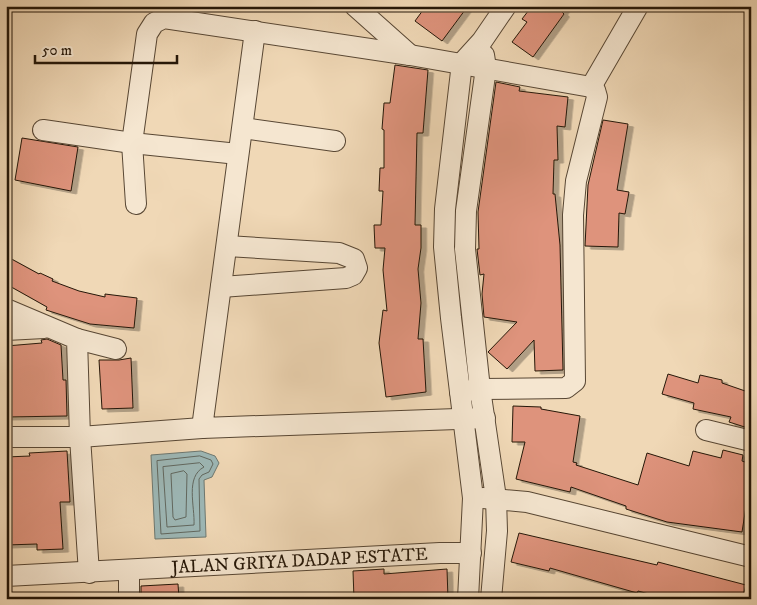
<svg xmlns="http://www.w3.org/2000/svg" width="757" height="605" font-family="'IM FELL DW Pica',serif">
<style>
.water{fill:#9db8b7;stroke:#6d7871}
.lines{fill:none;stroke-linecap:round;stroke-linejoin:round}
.shore{stroke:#616860;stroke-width:1}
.building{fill:#de937b;stroke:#251708;filter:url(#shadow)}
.minor-casing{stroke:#584734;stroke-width:22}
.minor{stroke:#f5e6d0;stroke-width:20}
.labels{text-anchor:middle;stroke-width:5;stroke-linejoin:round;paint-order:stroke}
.street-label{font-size:18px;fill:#251708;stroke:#f5e6d0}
</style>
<defs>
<filter id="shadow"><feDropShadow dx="5.5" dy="3" stdDeviation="0" flood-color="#0004"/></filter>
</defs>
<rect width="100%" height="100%" fill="#f0d8b6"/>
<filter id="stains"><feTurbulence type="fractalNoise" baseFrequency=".004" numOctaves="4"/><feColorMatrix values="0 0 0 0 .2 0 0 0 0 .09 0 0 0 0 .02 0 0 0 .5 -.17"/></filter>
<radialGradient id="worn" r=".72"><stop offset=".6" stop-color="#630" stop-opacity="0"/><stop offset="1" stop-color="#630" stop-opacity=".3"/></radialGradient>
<!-- water -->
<path class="water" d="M201,451L215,456L219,463L212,477L204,480L206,537L155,539L151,455Z"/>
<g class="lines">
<!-- shore -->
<g class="shore">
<path d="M200,456L211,460L213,464L209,472L202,475L199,479L200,531L161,534L157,461Z"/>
<path d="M200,463L204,467C185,477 195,506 194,525L167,527L163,467Z"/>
<path d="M184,471L187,474L186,517L175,520L173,517L171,474Z"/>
</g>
</g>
<!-- building -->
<g class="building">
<path d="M426,6H468L442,41L415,21Z"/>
<path d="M532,6H566L562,12L564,14L533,57L512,42L527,22L522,19Z"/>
<path d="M395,65L428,70L423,133H417L415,225H421V248L418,269L421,303L418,339H423L426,392L386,397L379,343L383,310L387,311L383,270L385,248H375L374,225H381L383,191H379L380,168H384V130L382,129L384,103H390Z"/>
<path d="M496,82L520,87L519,91L568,97L565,127L557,126L558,160H554L553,194H555L560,245L563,370L535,371L534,340L507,369L488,352L517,322L484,317L482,294L484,274L480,275L477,249H479L478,212Z"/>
<path d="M603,120L628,124L617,190L629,192L625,214L619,213L618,247L585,246L588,185Z"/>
<path d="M22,138L78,147L71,191L15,180Z"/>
<path d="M6,256L39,274L40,273L53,279L52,281L79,291L105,297V294L137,298L134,328L90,324L46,310L47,307L6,284Z"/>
<path d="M47,339L61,345L63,380H66L67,416L6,417V346L42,343L41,340Z"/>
<path d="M131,358L133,408L102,409L99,360H119Z"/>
<path d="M668,374L698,383L700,375L722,380V383L751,393V429L729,422L731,417L693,409L694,403L662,394Z"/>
<path d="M513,406L541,407V409L580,416L573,462L577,463L576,465L638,485L647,453L689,466L693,451L721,458L723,450L743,455L742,461L751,464V495L748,494L742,532L667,522L626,509V506L571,487L570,492L516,479L525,442H512Z"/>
<path d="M67,451L70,502H60L63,549L37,550V544L6,545V457L30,456L29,453Z"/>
<path d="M519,533L657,565L658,562L746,585L742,599H667L638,591L637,593L550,568L549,571L511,562Z"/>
<path d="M384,569V574L447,569L448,599H354L353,571Z"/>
<path d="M178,584L179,599H141V586Z"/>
</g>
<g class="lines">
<!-- minor casing -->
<g class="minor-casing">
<g id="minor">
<path d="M355,6L410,55"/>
<path d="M255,31L202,428L485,418"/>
<path d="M484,55L486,68L466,211L465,249L480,389L496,498L497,531L491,599"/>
<path d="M591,87L638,6"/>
<path d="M243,128L335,141"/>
<path d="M43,130L132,143L238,154"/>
<path d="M136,204L132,143L147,34L154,23L164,18L410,55L591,87L595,90L597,97L576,181L573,215L575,381L566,388L480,389L460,392"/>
<path d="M221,287L346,278L353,275L357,268L354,259L339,253L227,246"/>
<path d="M6,309L77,339L80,437L89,573"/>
<path d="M6,330L44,328"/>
<path d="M77,339L116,349"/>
<path d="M706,430L751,441"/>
<path d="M6,437H80L202,428"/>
<path d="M483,498L527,502L751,557"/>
<path id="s1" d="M6,576L440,553H471"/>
<path d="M129,599V570"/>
<path d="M468,599L473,498L451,318L444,247L445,209L462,63L482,41L506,6"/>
</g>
</g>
<!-- minor -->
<use href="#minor" class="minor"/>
</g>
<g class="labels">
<!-- street labels -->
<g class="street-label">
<text dy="6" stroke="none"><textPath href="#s1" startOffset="294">JALAN GRIYA DADAP ESTATE</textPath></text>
</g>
</g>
<!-- margin -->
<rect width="757" height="605" fill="none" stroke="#f0d8b6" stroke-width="25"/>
<rect x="8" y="8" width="742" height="590" fill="none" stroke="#251708" stroke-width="2.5"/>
<rect x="12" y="12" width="732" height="580" fill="none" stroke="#251708"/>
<!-- scale -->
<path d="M35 55v8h142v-8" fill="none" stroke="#251708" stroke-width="2.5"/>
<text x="42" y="55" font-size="15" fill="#251708" stroke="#f5e6d0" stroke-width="4" paint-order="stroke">50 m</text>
<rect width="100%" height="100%" filter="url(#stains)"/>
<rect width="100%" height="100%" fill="url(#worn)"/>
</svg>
